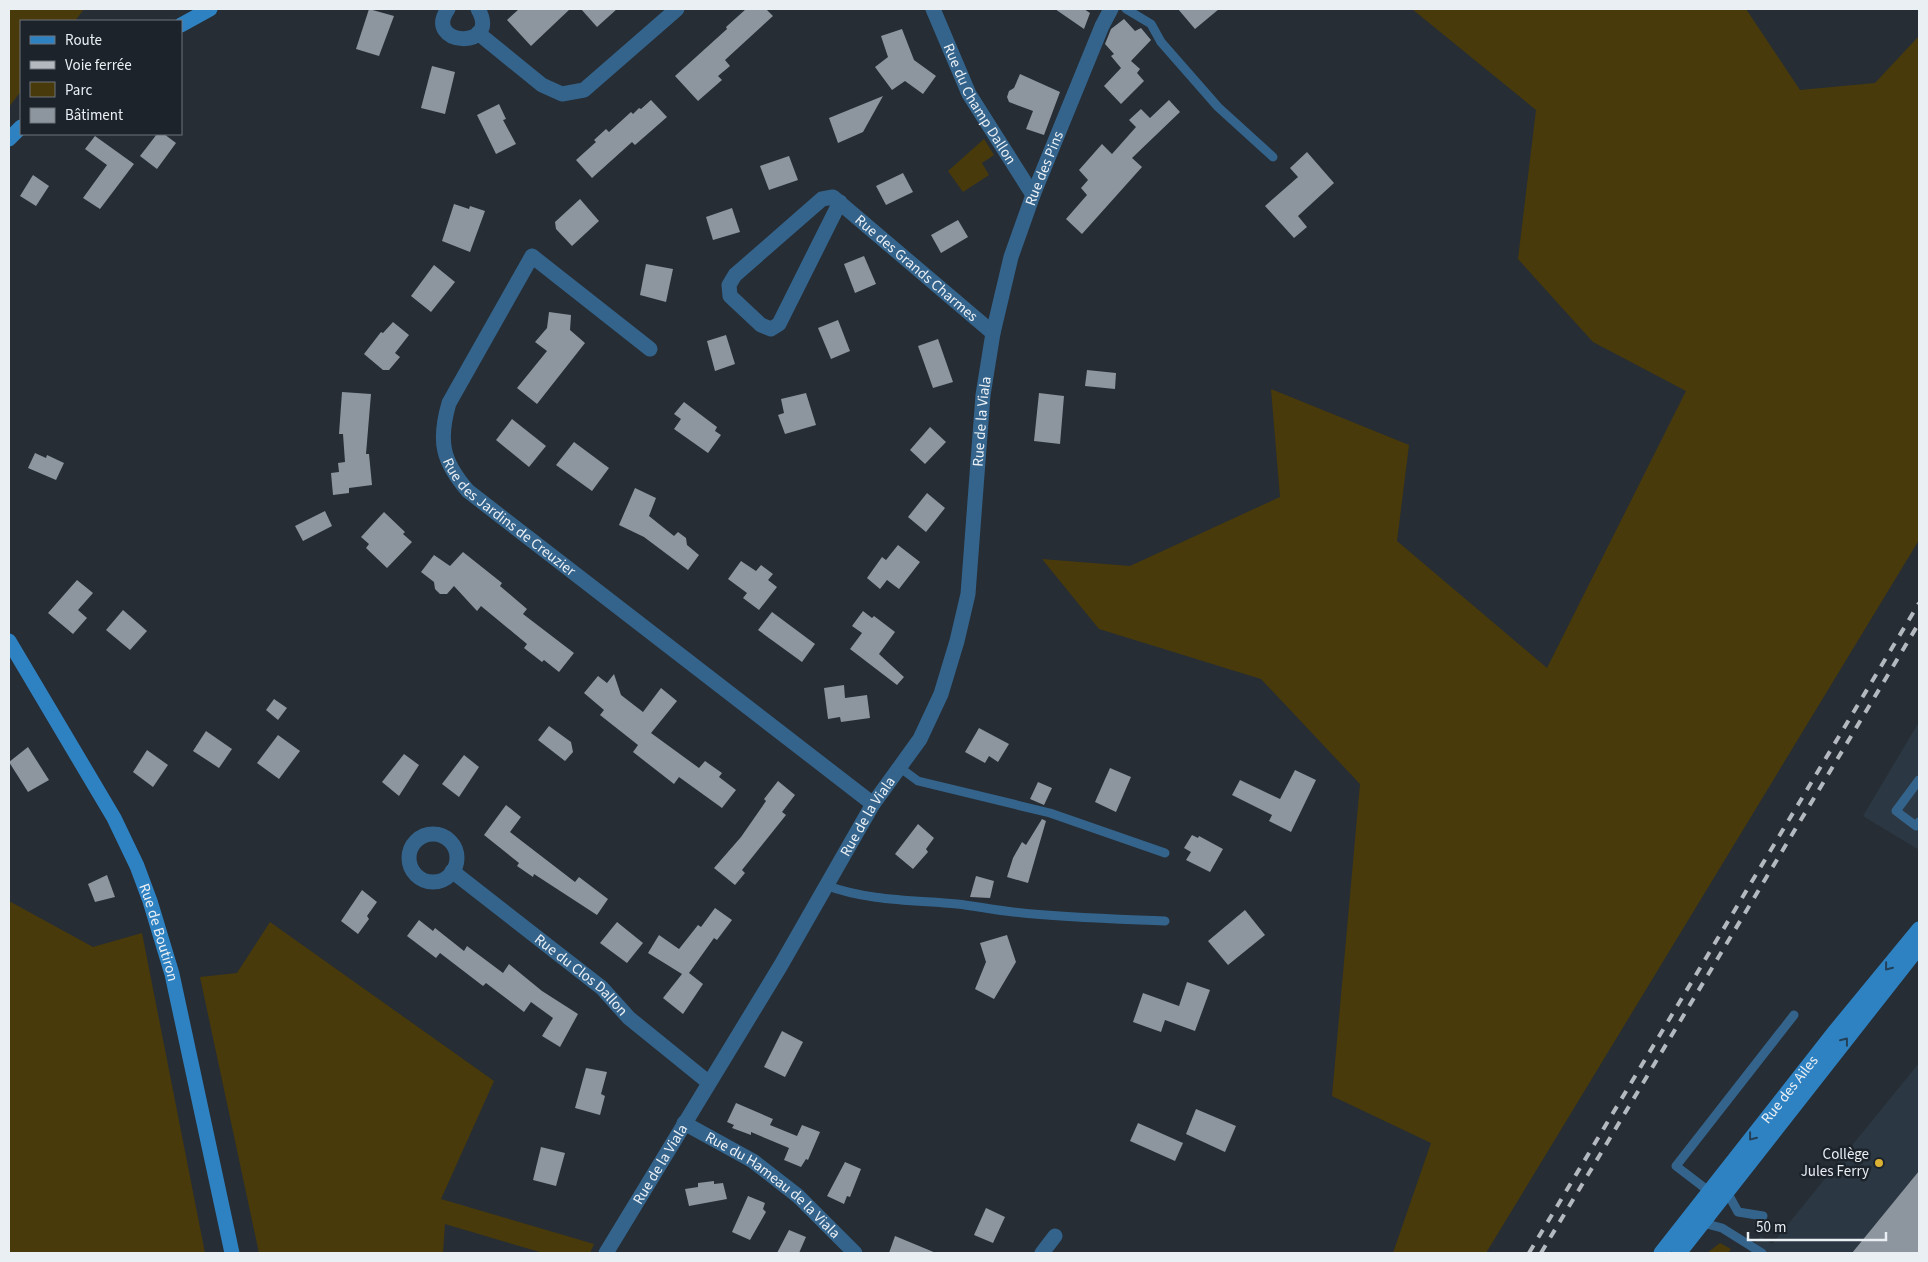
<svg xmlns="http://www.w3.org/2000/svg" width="1928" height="1262" font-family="'Source Sans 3',sans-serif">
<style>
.built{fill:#2b3742}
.green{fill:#493a0b}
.building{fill:#8d959e}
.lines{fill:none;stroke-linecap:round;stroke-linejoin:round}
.lane{stroke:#34648c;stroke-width:9}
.street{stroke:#34648c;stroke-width:15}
.secondary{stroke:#2f82c2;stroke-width:15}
.rail{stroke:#b3b9be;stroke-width:4;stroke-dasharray:9 9;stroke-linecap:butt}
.oneway{stroke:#224058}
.poi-dot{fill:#dbb233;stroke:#1c232a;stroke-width:2}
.labels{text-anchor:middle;stroke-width:5;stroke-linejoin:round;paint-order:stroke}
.street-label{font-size:15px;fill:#eaeff4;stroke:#1c232a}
.poi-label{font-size:15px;fill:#eaeff4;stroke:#1c232a;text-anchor:end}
</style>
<rect width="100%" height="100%" fill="#262d34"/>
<!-- built -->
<g class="built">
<path d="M1919,722V850L1863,816Z"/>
<path d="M1919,1063V1253H1752L1749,1250L1761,1236L1772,1244Z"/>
</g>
<!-- green -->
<g class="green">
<path d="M9,9H84L75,21H21V91L9,107Z"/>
<path d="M1412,9H1746L1800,90L1875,83L1919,36V540L1486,1253H1393L1431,1143L1332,1096L1360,784L1261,679L1099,629L1042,559L1130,566L1280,497L1271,389L1409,445L1397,541L1547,668L1686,391L1593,342L1518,259L1536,110Z"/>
<path d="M984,139L994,155L982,163L989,175L963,192L948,171Z"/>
<path d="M9,901L93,947L142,933L205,1253H9Z"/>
<path d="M270,922L494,1081L441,1199L594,1244L590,1253H543L445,1224L443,1253H259L200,977L237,973Z"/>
<path d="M1720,1243L1731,1249L1728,1253H1707Z"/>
</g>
<!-- building -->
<g class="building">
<path d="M369,9L394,16L379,56L356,49Z"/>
<path d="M519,9H570L531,46L507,20Z"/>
<path d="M581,9H617L597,27Z"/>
<path d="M746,9H766L773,16L725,60L730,66L718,76L722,80L698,101L675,76L727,29L726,27Z"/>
<path d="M1055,9H1084L1090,13L1084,29Z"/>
<path d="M1178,9H1219L1195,29Z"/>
<path d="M1124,19L1135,31L1141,28L1151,40L1131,61L1140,69L1137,73L1144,81L1121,104L1104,86L1121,68L1111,56L1114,54L1105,44L1111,29Z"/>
<path d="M902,29L914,60L936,76L923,94L905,81L892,90L875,67L888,57L881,36Z"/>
<path d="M432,66L455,72L445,114L421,108Z"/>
<path d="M1020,74L1060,92L1044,135L1026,129L1033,111L1009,102L1007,97L1009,91L1014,88Z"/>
<path d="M883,96L863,132L838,143L829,118Z"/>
<path d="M651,100L667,117L635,145L632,142L592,178L576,160L596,142L594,140L606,129L609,132L631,112L633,114L639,108L641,109Z"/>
<path d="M1169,100L1180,112L1132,158L1142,167L1082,234L1066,219L1087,195L1081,188L1088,180L1079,170L1102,144L1112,154L1136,127L1129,120L1141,109L1150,118Z"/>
<path d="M499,104L506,119L503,120L516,144L496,154L477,115Z"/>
<path d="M157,134H164L176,143L157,169L140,156Z"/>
<path d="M95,136L134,164L100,209L83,198L107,165L85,149Z"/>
<path d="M1307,152L1334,183L1298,216L1307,227L1294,238L1265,206L1298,177L1290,168Z"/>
<path d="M789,156L798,180L769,190L760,166Z"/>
<path d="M903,173L913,192L886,205L876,186Z"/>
<path d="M33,175L49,186L36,206L20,196Z"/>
<path d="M580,199L599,221L572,246L556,229L555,222Z"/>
<path d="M454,204L469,209L470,206L485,211L470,252L442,241Z"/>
<path d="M732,208L740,232L713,240L706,217Z"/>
<path d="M958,220L968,237L941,253L931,235Z"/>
<path d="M864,256L876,284L855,293L844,264Z"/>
<path d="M646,264L673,269L666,302L640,295Z"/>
<path d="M434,265L455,282L431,312L411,296Z"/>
<path d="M549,312L571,315L570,330L585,343L537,404L517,388L547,351L535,342L547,328Z"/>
<path d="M838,320L850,351L831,359L818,328Z"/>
<path d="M393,322L409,335L395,353L400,357L389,370H383L364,354L381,332L383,333Z"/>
<path d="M726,335L735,364L715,371L707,341Z"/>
<path d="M938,339L953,382L933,388L918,346Z"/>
<path d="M1087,370L1116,373L1115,389L1085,386Z"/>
<path d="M342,392L371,394L366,454H369L372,485L349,488V493L333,495L331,473L339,472L338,463L345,462L343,434H339Z"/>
<path d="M806,393L816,425L785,434L778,415L784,413L781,399Z"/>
<path d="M1039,393L1064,396L1060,444L1034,441Z"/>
<path d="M684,402L717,427L715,431L721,435L708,453L674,429L681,419L674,414Z"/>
<path d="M512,419L546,446L529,467L496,440Z"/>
<path d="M930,427L946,442L925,464L910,450Z"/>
<path d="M574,442L609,468L592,491L556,465Z"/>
<path d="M35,453L46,458L47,455L64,463L56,480L28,468Z"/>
<path d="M635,488L656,498L649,516L674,536L678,532L686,538L687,545L699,555L688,570L644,537L619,525Z"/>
<path d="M927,493L945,508L926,532L908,517Z"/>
<path d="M325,511L332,526L303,541L295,526Z"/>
<path d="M384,512L405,532L403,534L412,542L387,568L366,548L369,544L361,537Z"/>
<path d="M898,545L920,562L899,589L887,580L880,589L867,578L882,557L886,560Z"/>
<path d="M463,552L502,583L500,586L527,609L523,614L574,653L559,672L544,660L542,662L524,648L527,644L481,606L477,611L454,586L447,594H440L435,589L434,582L421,572L434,555L450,566Z"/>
<path d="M741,561L756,571L761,565L773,574L768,580L777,587L759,610L743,598L747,593L728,579Z"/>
<path d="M77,580L93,593L78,610L87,618L73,634L48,613Z"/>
<path d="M123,610L147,631L130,650L106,630Z"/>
<path d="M863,611L872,618L874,616L895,632L879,654L904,677L897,685L850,649L862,633L852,626Z"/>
<path d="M772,612L815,644L802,662L758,630Z"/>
<path d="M614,674L621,695L643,712L661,688L677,701L651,733L699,768L705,761L722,773L719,777L736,790L722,808L679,777L674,784L633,752L638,745L600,715L604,710L584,693L598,676L607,683Z"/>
<path d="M844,685L845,698L867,695L870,718L841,722L840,717L828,719L824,688Z"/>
<path d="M274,699L287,708L278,720L266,710Z"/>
<path d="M549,726L571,742L573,752L565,761L538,740Z"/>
<path d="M979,728L1009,744L998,762L989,756L985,763L965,752Z"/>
<path d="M206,731L232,749L219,768L193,751Z"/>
<path d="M278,735L300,751L279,779L257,763Z"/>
<path d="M28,747L49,780L28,792L9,762Z"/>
<path d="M147,750L168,765L153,787L133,772Z"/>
<path d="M404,754L419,765L399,796L382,782Z"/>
<path d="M464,755L479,767L459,797L442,784Z"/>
<path d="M1110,768L1131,777L1116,812L1095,802Z"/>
<path d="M1295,770L1316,780L1291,832L1269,821L1272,815L1232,795L1240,780L1280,799Z"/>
<path d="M778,781L795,795L782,812L786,815L742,870L745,873L735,885L714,868L741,837L766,801L764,799Z"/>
<path d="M1038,782L1052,788L1044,805L1030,799Z"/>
<path d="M506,805L521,817L510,832L575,882L579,877L608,899L597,915L534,874L533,877L517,866L519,863L484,835Z"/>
<path d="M1042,819L1046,821L1028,883L1007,877L1013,858L1022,842L1026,845Z"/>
<path d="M918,824L934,838L926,849L928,852L913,869L895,854Z"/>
<path d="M1192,835L1198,838L1199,836L1223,849L1210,872L1186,860L1191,852L1184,848Z"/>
<path d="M107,875L115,897L95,902L88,884Z"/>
<path d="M976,876L994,881L990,898L970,897Z"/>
<path d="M362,890L377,902L367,916L369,919L358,934L341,921Z"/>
<path d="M715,908L732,920L717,940L714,938L689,973L703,984L683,1014L663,998L682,974L648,953L659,935L679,949L698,925L701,927Z"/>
<path d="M1245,910L1265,935L1228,965L1208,941Z"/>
<path d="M419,920L433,931L435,928L464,951L467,946L503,973L509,964L542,991L578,1014L560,1047L542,1036L553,1018L531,1002L524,1012L486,983L483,986L440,953L436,958L407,936Z"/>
<path d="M617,922L643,943L627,963L600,943Z"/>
<path d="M1007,935L1016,962L994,999L975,989L986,962L980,943Z"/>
<path d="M1187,982L1210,990L1195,1031L1165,1020L1161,1032L1133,1022L1143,993L1179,1006Z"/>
<path d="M782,1031L803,1042L785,1077L764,1067Z"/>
<path d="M586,1068L607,1072L601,1094L605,1096L600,1115L575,1108Z"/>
<path d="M736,1103L773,1119L770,1125L797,1136L802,1125L820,1132L808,1160L806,1159L801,1167L784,1160L789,1148L751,1132V1135L732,1128L734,1125L727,1122Z"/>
<path d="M1196,1109L1236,1126L1225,1152L1186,1134Z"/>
<path d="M1138,1123L1183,1143L1175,1161L1130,1141Z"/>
<path d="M541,1147L565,1153L556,1186L533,1180Z"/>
<path d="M845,1162L861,1169L850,1197L847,1196L844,1204L827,1196Z"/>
<path d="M1919,1171V1253H1852Z"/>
<path d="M714,1181V1184L723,1183L727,1199L689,1206L685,1189L698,1187V1183Z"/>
<path d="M748,1196L765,1203L763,1209L766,1212L750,1240L732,1232Z"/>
<path d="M986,1208L1005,1217L993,1243L974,1235Z"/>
<path d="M789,1230L806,1237L799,1253H777Z"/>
<path d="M895,1236L936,1253H889Z"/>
</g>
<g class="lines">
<!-- lane -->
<g class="lane">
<path d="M1126,9L1151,24L1161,42L1218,107L1273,157"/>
<path d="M899,767L918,781L1050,813L1165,853"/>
<path d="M1919,780L1896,811L1916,826L1919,822"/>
<path d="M825,885C868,901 912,900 957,904C975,906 994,910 1013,912C1064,918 1115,919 1165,921"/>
<path d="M1710,1192L1676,1166L1794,1015"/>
<path d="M1727,1192L1738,1212L1763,1216"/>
<path d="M1703,1223L1722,1228L1762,1253"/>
</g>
<!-- street -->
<g class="street">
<path d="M448,9C422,46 502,51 478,9"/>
<path id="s1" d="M933,9L969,94L1033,195"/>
<path d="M478,33L542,85L562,94L584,90L677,9"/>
<path id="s2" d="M840,202L779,324L771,329L761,325L730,296L729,285L735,275L822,199L833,197L993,333"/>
<path id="s3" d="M650,349L532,256L449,403C438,441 442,461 468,491L873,804"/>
<circle cx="433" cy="858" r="24"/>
<path id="s4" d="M452,871L602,988L629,1018L708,1082"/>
<path id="s5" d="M684,1123L753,1161L798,1196L855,1253"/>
<path id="s6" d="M606,1253L781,965L873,804L920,739L941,694L957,641L968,594L983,395L993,333L1011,257L1033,195L1102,26L1111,9"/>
<path d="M1042,1253L1055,1236"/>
</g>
<!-- secondary -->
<g class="secondary">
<path d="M181,25L210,9"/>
<path d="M9,139L21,127"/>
<path id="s7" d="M9,641L114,818L137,866L150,901L172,974L232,1253"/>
<path id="s8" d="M1661,1253L1836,1030L1919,929"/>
<path d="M1679,1253L1919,947"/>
</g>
<!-- rail -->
<g class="rail">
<path d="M1529,1253L1919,603"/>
<path d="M1541,1253L1919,623"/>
</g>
</g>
<!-- one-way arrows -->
<defs><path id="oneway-chevron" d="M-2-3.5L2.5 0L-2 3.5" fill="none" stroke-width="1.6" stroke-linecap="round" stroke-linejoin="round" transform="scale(1.25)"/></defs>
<g class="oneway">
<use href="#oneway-chevron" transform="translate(1888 967) rotate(129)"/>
<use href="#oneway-chevron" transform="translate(1845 1041) rotate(-52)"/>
<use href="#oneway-chevron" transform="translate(1752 1137) rotate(128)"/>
</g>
<!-- markers -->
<circle class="poi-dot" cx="1879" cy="1163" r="5"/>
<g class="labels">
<!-- street labels -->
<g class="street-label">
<text dy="5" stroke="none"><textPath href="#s1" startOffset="106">Rue du Champ Dallon</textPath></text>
<text dy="5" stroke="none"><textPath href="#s6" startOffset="1191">Rue des Pins</textPath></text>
<text dy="5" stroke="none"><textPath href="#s2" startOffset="458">Rue des Grands Charmes</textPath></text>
<text dy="5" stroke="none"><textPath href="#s6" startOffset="929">Rue de la Viala</textPath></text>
<text dy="5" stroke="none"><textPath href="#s3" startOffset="462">Rue des Jardins de Creuzier</textPath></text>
<text dy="5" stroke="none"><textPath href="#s6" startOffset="509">Rue de la Viala</textPath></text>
<text dy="5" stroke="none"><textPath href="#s7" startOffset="329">Rue de Boutiron</textPath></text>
<text dy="5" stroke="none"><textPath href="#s4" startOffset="166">Rue du Clos Dallon</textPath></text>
<text dy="5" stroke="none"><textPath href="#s8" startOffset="208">Rue des Ailes</textPath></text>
<text dy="5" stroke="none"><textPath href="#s6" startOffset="104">Rue de la Viala</textPath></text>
<text dy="5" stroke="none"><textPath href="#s5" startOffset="109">Rue du Hameau de la Viala</textPath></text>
</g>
<!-- poi labels -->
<g class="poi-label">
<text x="1869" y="1159">Collège<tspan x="1869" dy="17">Jules Ferry</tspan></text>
</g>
</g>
<!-- border -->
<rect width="1928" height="1262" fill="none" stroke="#eaeff4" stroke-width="20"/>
<!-- legend -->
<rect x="20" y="20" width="162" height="115" fill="#1c232a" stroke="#6e757b"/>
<rect x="30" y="36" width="25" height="8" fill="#2f82c2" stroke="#6e757b"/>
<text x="65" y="45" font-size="15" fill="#eaeff4">Route</text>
<rect x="30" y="61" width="25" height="8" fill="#b3b9be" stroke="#6e757b"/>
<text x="65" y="70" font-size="15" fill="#eaeff4">Voie ferrée</text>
<rect x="30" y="82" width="25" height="15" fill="#493a0b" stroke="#6e757b"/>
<text x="65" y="95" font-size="15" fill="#eaeff4">Parc</text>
<rect x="30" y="108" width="25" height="15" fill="#8d959e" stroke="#6e757b"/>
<text x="65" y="120" font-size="15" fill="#eaeff4">Bâtiment</text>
<!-- scale -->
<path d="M1748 1232v8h138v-8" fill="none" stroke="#eaeff4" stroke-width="2.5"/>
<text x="1756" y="1232" font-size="15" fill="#eaeff4" stroke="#1c232a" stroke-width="4" paint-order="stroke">50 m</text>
</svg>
